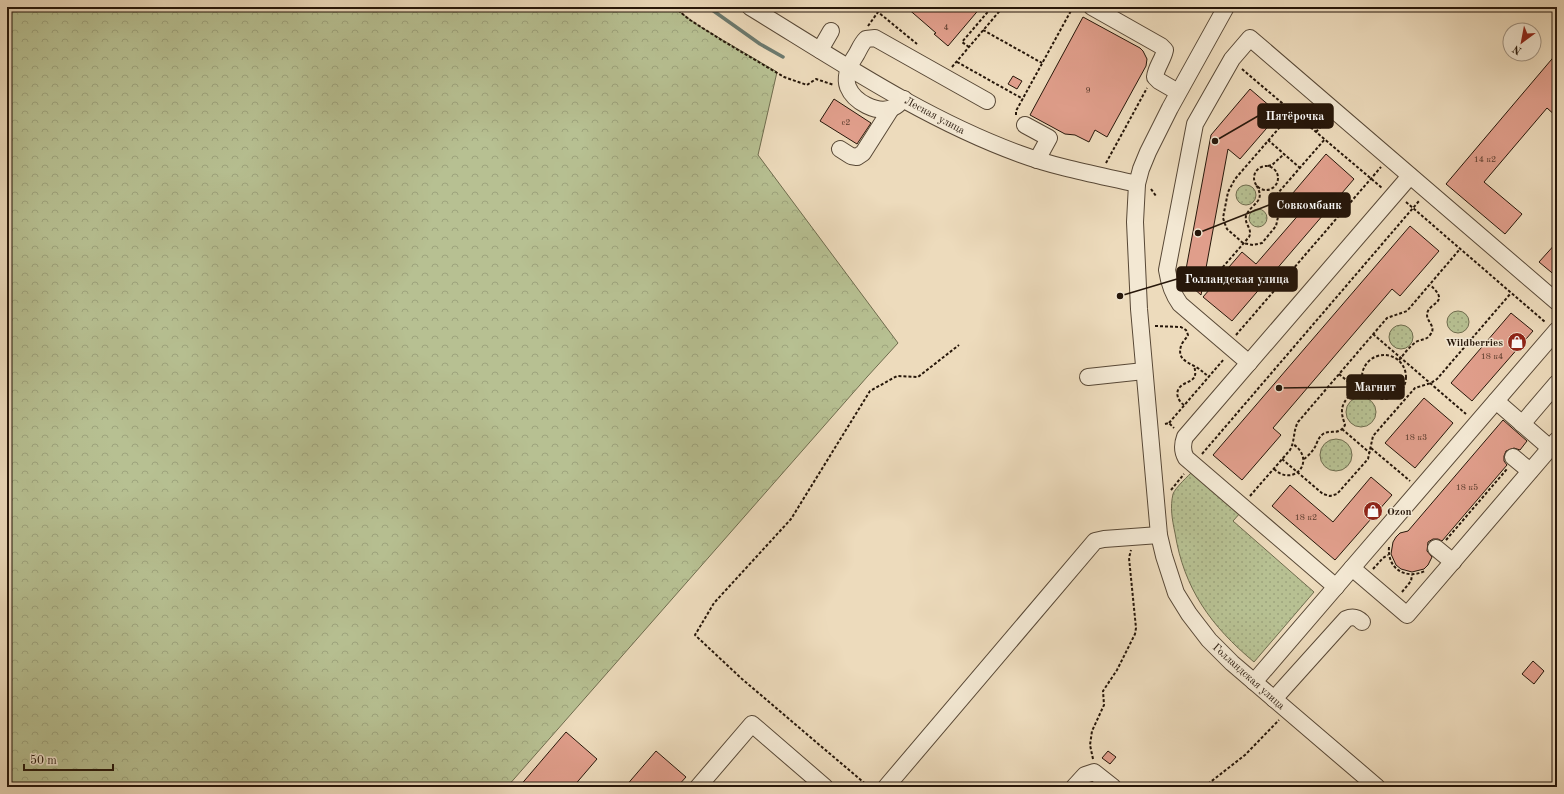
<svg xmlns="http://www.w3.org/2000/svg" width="1564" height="794" font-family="'Old Standard TT',serif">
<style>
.forest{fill:url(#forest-crowns);stroke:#6f6c4e}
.park{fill:url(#park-dots);stroke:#6f6c4e}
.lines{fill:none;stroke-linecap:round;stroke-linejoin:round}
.stream{stroke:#6b796e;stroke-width:3.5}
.building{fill:#e09e8b;stroke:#27170a}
.minor-casing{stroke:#584836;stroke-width:18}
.path{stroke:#27170a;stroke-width:2;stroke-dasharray:3 2;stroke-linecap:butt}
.minor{stroke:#f3e8d3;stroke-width:16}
.labels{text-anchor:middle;stroke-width:3;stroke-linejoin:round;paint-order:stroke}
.number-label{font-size:9px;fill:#55392a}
.street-label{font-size:11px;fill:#27170a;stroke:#f3e8d3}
.poi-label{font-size:11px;font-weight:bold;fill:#27170a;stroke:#f3e8d3;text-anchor:end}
.leader{fill:none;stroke:#27170a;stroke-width:1.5}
.callout-dot{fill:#27170a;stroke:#f3e8d3;stroke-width:1.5}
.callout{fill:#27170a;stroke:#27170a;stroke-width:1.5}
.callout-label{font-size:12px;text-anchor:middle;font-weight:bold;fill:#fff}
</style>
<defs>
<pattern id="forest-crowns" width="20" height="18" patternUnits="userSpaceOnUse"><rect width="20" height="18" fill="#b7c092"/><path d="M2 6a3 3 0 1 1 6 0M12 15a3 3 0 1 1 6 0" fill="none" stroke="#9da47d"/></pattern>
<pattern id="park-dots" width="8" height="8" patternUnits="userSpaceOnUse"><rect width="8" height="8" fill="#b7c092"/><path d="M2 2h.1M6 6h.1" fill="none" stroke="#9da47d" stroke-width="1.8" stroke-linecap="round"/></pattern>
</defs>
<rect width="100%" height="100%" fill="#eddbbc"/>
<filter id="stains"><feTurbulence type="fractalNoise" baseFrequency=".005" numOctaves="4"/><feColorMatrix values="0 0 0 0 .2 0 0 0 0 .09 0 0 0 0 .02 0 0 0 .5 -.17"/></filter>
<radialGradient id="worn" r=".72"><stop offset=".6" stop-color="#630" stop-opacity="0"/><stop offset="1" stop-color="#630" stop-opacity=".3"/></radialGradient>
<!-- forest -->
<path class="forest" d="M7,7H673L699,26L777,72L758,155L898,343L867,377L507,787H7Z"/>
<!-- park -->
<g class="park">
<circle cx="1246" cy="195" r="10"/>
<circle cx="1258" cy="218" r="9"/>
<circle cx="1458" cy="322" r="11"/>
<circle cx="1401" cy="337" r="12"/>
<circle cx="1361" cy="412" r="15"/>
<circle cx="1336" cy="455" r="16"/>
<path d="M1193,471L1241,512L1233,521L1314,592L1254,662C1211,626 1184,589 1175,533C1172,519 1170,507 1173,494C1175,488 1189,475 1193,471Z"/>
</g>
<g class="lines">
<!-- stream -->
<path class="stream" d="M708,7L760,44L783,57"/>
</g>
<!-- building -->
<g class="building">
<path d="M906,7H981L948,46L934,34L936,33Z"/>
<path d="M1083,17L1140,48L1143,51L1147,59L1146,66L1107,137L1095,130L1089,142L1075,135L1065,134L1030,115Z"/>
<path d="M1557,53V117L1547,108L1484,182L1522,214L1505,234L1446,184Z"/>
<path d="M1013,76L1022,81L1017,89L1008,84Z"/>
<path d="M1250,89L1279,114L1240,159L1228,149L1201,295L1184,280L1211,135Z"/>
<path d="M834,99L871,123L857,144L820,121Z"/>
<path d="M1326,154L1354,179L1232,321L1203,297L1242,252L1256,264L1301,212L1287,200Z"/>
<path d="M1410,226L1439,251L1400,296L1392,289L1362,324L1273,428L1281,435L1242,480L1213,455Z"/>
<path d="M1557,242V277L1539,262Z"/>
<path d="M1511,313L1533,331L1472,401L1451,383Z"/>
<path d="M1424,398L1453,423L1415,468L1385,443Z"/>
<path d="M1503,420L1527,441L1520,450L1514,448L1506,451L1504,456V461L1507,465L1442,541L1438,539H1433L1428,542L1427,551L1432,557L1428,565L1424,569L1412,572L1401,569L1396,565L1391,554L1393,542L1396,537L1400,533L1408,531Z"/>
<path d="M1371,477L1392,495L1335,560L1272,506L1290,485L1333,522Z"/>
<path d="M1533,661L1544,671L1534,684L1522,674Z"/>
<path d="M566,732L597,759L573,787H519Z"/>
<path d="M656,751L686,777L677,787H625Z"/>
<path d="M1108,751L1116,757L1110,764L1102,758Z"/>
</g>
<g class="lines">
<!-- minor casing -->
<g class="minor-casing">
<g id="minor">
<path d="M750,7C837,60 924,119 1020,154C1058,168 1098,175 1137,184"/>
<path d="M1092,7L1161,46L1165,50C1163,60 1156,67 1155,77L1159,81L1178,92"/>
<path d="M1226,7L1170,108L1148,152L1141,169L1137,184L1135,222L1139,309L1159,535L1164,556L1176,593L1189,614L1209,640L1232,663L1377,787"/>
<path d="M820,50L831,31"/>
<path d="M904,99C900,102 897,107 892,108C877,114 854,102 848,87C844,76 850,64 856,55C859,50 861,44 866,39L875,38L987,101"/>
<path d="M1025,125L1049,138L1037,160"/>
<path d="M840,149L851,156L857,157L863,153L891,109"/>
<path d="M1557,330L1352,568L1407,615L1557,440"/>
<path d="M1249,363L1180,304C1172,293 1169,283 1167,270L1195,124L1232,59L1250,38L1557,302"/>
<path d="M1088,377L1144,371"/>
<path d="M1496,401L1550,448"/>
<path d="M1522,424L1557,383"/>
<path d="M1513,457L1530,471"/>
<path d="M1436,548L1453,562"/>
<path d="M1336,587L1186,458C1182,451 1182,445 1185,437L1410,176"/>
<path d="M1254,682L1352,568"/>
<path d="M1274,699L1346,619C1353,616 1357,617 1362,622"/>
<path d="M698,787L752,724L825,787"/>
<path d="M886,787L1095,541L1104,539L1159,535"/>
<path d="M1074,787L1085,775L1094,772L1113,787"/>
</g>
</g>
<!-- path -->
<g class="path">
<path d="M674,7L690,20L723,41L784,77L807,85L816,79L834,85"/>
<path d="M868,26L878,12L917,44"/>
<path d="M983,30L1042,63"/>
<path d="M969,47L962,42L992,7"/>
<path d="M957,62L1023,99"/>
<path d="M952,67L1003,7"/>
<path d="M1242,69L1382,188"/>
<path d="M1293,112L1235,179L1228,192L1223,218L1225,224L1227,229L1243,243L1253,245L1262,243L1276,226L1278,217L1276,205L1278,193L1325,139"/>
<path d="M1016,115V111L1073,7"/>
<path d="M1316,132L1326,121"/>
<path d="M1268,140L1300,168"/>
<path d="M1106,163L1147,88"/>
<path d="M1268,166L1272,165L1284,154"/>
<circle cx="1266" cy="178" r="12"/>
<path d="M1151,189L1156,196"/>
<path d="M1406,202L1545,322"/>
<path d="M1216,275L1249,237C1253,229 1244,224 1246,216C1251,203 1267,202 1256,185"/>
<path d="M1155,326L1181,327L1186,330L1188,335C1186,339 1182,342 1181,346C1177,359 1187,362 1196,367C1201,370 1204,373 1209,377"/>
<path d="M1373,334L1466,414"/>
<path d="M1236,335L1381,167"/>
<circle cx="1384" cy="377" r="22"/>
<path d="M1399,360C1404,354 1410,346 1416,342C1421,339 1427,340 1430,335C1437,327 1427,322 1427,315C1427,302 1452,304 1430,285"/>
<path d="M1339,374L1357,389"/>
<path d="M1184,405C1178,401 1174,392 1181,386C1188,380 1199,382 1194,366"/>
<path d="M1169,423L1224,359"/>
<path d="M1165,424L1169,423L1174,428"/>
<path d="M1342,429L1370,453"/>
<path d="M1371,448L1410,481"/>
<path d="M1202,454L1419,201"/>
<path d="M1282,459L1323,494L1330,496L1337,494L1368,459L1373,436L1415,388L1431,383L1437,379L1511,293"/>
<path d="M1304,459C1308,456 1312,452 1315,447C1317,443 1318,438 1323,434C1331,429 1339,436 1345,425C1344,421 1342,417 1342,412C1341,401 1354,391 1362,384"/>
<path d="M1274,469C1294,488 1317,460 1293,444"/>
<path d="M1171,490L1184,474"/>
<path d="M1250,496L1290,450C1295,441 1293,431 1298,422L1387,318L1407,311L1460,249"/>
<path d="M1446,540L1507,469"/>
<path d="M1389,547C1387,569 1406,580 1425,571"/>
<path d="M1373,569L1383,558L1388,555"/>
<path d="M1402,592L1411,581L1412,575"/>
<path d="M1093,759L1090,745L1092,731L1104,705L1103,691L1117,670L1135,634L1136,628L1129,558L1131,550"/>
<path d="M869,787L742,679L695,635L714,603L791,519L870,391L897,376L918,377L959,345"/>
<path d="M1204,787L1245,755L1279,720"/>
</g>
<!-- minor -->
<use href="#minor" class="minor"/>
</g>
<!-- icons -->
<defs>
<g id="shop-disc" transform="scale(1)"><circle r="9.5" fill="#8f2418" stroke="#f3e8d3"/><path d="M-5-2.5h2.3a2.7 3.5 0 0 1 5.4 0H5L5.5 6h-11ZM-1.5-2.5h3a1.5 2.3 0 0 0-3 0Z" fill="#fff"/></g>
</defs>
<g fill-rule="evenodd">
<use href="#shop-disc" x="1517" y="342"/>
<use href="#shop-disc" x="1373" y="511"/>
</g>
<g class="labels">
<!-- number labels -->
<g class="number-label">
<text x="946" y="30">4</text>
<text x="1088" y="93">9</text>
<text x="846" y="125">с2</text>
<text x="1485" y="162">14 к2</text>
<text x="1492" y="359">18 к4</text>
<text x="1416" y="440">18 к3</text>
<text x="1467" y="490">18 к5</text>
<text x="1306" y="520">18 к2</text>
</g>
<!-- street labels -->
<g class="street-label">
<text transform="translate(935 115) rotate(28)" y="4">Лесная улица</text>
<text transform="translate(1249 676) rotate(42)" y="4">Голландская улица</text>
</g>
<!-- poi labels -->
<g class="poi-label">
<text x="1503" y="346">Wildberries</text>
<text x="1387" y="515" text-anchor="start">Ozon</text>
</g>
</g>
<!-- callouts -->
<path class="leader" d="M1215 141L1258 116M1198 233L1269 205M1120 296L1177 279M1279 388L1347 387"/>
<g class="callout-dot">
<circle cx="1215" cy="141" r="4"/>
<circle cx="1198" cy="233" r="4"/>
<circle cx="1120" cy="296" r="4"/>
<circle cx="1279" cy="388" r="4"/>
</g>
<g class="callout">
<rect x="1258" y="104" width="75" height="24" rx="4"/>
<rect x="1269" y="193" width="81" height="24" rx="4"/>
<rect x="1177" y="267" width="120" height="24" rx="4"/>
<rect x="1347" y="375" width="57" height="24" rx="4"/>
</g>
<g class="callout-label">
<text x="1295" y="120">Пятёрочка</text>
<text x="1309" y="209">Совкомбанк</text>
<text x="1237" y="283">Голландская улица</text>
<text x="1375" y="391">Магнит</text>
</g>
<!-- margin -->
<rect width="1564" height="794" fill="none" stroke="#eddbbc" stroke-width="24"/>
<rect x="8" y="8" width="1548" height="778" fill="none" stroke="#27170a" stroke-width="2"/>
<rect x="12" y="12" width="1540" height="770" fill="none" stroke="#27170a"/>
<!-- north arrow -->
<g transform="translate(1522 42) rotate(212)"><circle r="19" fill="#f3e8d3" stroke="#a19483"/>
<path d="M0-3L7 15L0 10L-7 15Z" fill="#8f2418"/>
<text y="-6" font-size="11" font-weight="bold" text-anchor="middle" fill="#27170a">N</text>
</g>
<!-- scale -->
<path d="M24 764v6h89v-6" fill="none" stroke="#27170a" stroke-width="2"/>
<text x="30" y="764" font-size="12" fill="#27170a" stroke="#f3e8d3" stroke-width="3" paint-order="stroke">50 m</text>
<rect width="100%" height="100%" filter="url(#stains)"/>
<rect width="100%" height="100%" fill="url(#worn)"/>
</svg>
